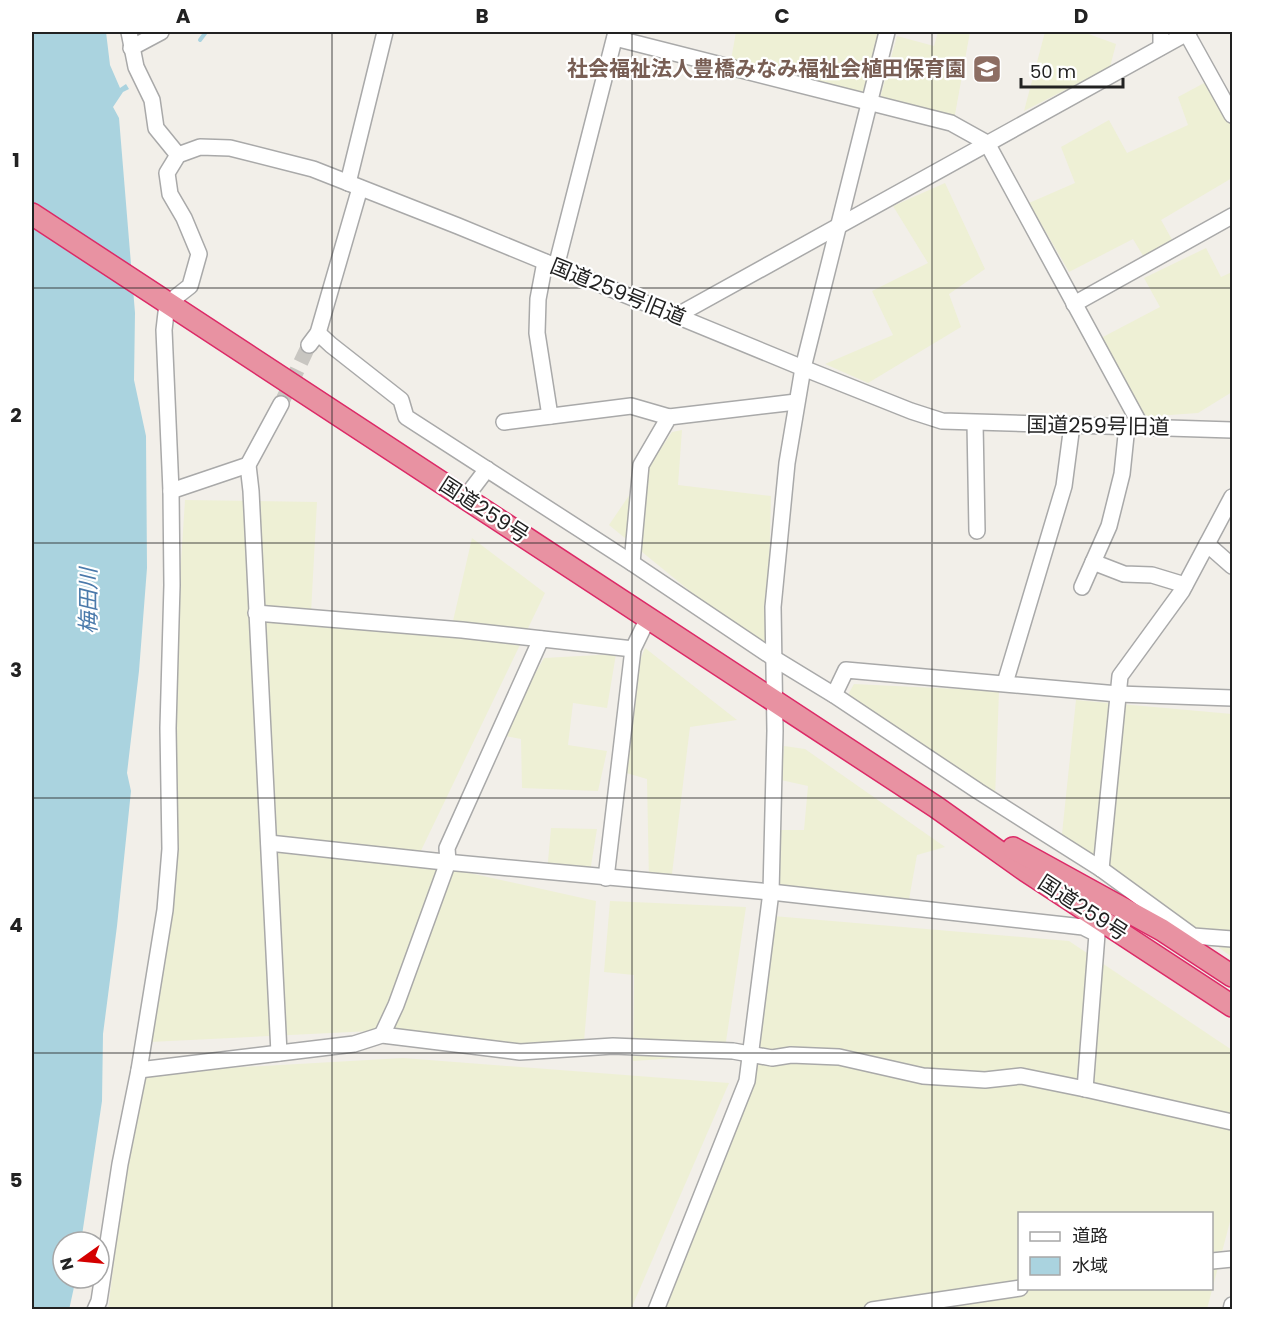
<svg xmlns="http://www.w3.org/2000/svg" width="1264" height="1341" font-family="Poppins,'Noto Sans JP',sans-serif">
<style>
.farmland{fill:#eef0d5;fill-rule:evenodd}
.water{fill:#aad3df}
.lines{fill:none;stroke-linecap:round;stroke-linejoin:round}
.stream{stroke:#aad3df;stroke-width:4}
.minor-tunnel{stroke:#c8c6c1;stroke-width:15;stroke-dasharray:15 8;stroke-linecap:butt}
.minor-casing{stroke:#a9a9a9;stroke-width:18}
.highway-casing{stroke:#dc2a67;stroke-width:24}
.minor{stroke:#fff;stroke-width:15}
.highway{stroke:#e892a2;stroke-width:21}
.grid{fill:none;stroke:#222;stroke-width:1.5;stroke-opacity:0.55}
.labels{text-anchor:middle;stroke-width:4.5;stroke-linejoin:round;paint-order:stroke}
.education-label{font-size:21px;font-weight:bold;fill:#785e54;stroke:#fff;text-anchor:end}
.street-label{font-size:21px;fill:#222;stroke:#fff}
.water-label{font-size:22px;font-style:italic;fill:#4a7aab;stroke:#fff}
.neatline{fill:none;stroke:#222;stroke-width:2}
.grid-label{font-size:20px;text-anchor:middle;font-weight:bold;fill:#222}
</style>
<rect width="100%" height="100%" fill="#f2efe9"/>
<!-- farmland -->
<g class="farmland">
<path d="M736,32H880L867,93L731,60Z"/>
<path d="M938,32H970L954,120L880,98L897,36L934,46Z"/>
<path d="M1045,32H1083L1116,44L1110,67L1024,111Z"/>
<path d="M1206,82L1232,122V178L1161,220L1175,245L1145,259L1133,239L1069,272L1029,203L1075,183L1061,147L1109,120L1127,153L1188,125L1178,97Z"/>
<path d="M945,183L985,269L949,294L961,327L868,383L825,364L893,335L872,291L928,263L893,206Z"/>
<path d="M1206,248L1221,277L1232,272V392L1198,413L1142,417L1101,338L1160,307L1144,278Z"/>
<path d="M682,430L678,485L771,496L767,654L609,525L672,432Z"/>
<path d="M185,500L317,502L311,613L453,621L472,538L545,593L416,861L596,901L583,1053L372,1031L150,1042Z"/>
<path d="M645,648L737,720L690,727L671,882L649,883L647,779L623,772L625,696Z"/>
<path d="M616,654L607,708L573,703L568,745L607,751L598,791L522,788L521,739L500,735L544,658Z"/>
<path d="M854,684L999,691L995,798L845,700Z"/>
<path d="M1076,700L1232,714V957L1062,834Z"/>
<path d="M784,746L805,749L945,847L917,855L908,905L771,891L775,830H804L808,786L781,780Z"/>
<path d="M551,828L597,829L589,878L547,872Z"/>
<path d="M610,901L746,907L724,1055L633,1061L634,975L604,972Z"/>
<path d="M773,916L1069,941L1232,1050V1214L1207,1309L663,1310L754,1080ZM1020,1214H1212V1288H1020Z"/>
<path d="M403,1058L729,1083L631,1309L108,1310L137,1073Z"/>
</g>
<!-- water -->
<path class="water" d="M32,32H106L110,65L120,88L126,84L129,89L123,92L113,107L119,118L135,313L134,380L146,436L147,568L139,671L127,773L131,791L117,926L103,1034L102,1101L81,1242H63V1278H76L69,1310L32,1309Z"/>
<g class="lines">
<!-- stream -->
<path class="stream" d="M200,40L206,32"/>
<!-- minor-tunnel -->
<path class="minor-tunnel" d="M281,404L309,345"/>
<!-- minor casing -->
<g class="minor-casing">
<g id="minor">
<path d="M129,32L136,67L152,100L156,128L178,155"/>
<path d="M1161,32V47"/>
<path d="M1186,32L1232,115"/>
<path d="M615,38L951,123L987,143L1141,426"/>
<path d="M131,48L161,32"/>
<path d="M348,183L385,32"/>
<path d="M545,262L538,299L537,333L550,416"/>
<path d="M556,267L616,32"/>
<path d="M1074,304L1232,216"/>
<path d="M676,316L1189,32"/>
<path d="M318,333L331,345L401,400L406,417L632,563L775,659L834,695L978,791L1101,869L1193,936L1232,939"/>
<path d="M309,345L318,333L360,188"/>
<path d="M504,422L631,406L669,417"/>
<path d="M975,423L977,531"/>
<path d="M171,491L248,465"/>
<path d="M465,498L487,469"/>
<path d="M1207,544L1232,566"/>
<path d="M1093,562L1124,574L1152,575L1185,585"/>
<path d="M632,563L641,465L669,417L796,402"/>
<path d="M1082,587L1109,526L1122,474L1127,426"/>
<path d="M256,613L462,630L633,649"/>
<path d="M1005,683L1064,486L1072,425"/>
<path d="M834,695L846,670L1118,694L1232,698"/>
<path d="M269,843L435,861L771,892L1083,927L1097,934L1085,1089"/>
<path d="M1101,869L1120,676L1182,591L1232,497"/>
<path d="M606,878L633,649L648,618"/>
<path d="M382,1035L396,1005L448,862L447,848L541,639"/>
<path d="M279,1053L251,491L248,465L281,404"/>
<path d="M139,1070L354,1044L382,1035L520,1052L613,1046L733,1051L772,1058L791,1055L839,1057L923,1076L985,1080L1021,1076L1085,1089L1232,1122"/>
<path d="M1212,1261L1232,1259"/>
<path d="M95,1310L99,1301L120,1164L139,1070L165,910L170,849L168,728L172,585L171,491L164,330L167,304L190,286L199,254L184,218L170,194L167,173L178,155L200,147L230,148L313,169L458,226L803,368L911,411L942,421L1232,430"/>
<path d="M656,1310L747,1081L771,892L775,731L773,607L787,463L803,368L887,32"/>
<path d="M872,1310L1020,1288"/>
<path d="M1231,1310L1232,1305"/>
</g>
</g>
<!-- highway casing -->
<g class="highway-casing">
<g id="highway">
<path d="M32,214L648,618L936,807L1026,871L1232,1006"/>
<path d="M1013,848L1162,930L1232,976"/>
</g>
</g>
<!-- minor -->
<use href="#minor" class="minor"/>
<!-- highway -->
<use href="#highway" class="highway"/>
</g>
<!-- grid -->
<path class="grid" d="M332,32V1310M632,32V1310M932,32V1310M32,288H1232M32,543H1232M32,798H1232M32,1053H1232"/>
<!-- icons -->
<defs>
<g id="school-square" transform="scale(1.5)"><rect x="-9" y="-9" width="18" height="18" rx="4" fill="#8d6e63" stroke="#fff"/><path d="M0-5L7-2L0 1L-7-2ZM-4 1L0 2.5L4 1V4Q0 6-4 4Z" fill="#fff"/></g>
</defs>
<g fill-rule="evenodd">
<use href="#school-square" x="987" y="69"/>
</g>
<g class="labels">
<!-- education labels -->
<g class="education-label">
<text x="966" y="76">社会福祉法人豊橋みなみ福祉会植田保育園</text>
</g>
<!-- street labels -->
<g class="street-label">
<text transform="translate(618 292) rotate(22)" y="7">国道259号旧道</text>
<text transform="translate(1098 426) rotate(1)" y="7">国道259号旧道</text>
<text transform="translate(484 510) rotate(33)" y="7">国道259号</text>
<text transform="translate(1083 908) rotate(33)" y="7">国道259号</text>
</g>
<!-- water labels -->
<g class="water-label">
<text transform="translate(88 601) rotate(-90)" y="8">梅田川</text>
</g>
</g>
<!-- border -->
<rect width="1264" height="1341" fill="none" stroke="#ffffff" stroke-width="66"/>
<!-- legend -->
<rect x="1018" y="1212" width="195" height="78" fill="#ffffff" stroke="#a7a7a7" stroke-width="1.5"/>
<rect x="1030" y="1232" width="30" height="9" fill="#ffffff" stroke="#a7a7a7" stroke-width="1.5"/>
<text x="1072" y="1242" font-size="18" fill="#222222">道路</text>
<rect x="1030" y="1257" width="30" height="18" fill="#aad3df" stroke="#a7a7a7" stroke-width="1.5"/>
<text x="1072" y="1272" font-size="18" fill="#222222">水域</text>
<!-- north arrow -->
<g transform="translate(81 1260) rotate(255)"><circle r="28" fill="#ffffff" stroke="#a7a7a7" stroke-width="1.5"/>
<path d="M0-4.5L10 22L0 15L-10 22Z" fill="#d40000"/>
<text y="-9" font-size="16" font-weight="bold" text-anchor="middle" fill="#222222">N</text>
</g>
<!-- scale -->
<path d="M1021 78v9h102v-9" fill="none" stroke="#222222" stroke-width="3"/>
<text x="1030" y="78" font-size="18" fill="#222222" stroke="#ffffff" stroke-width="4.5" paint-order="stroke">50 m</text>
<rect x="33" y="33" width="1198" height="1275" class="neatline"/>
<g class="grid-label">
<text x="183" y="23">A</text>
<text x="482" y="23">B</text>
<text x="782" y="23">C</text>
<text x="1081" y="23">D</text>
<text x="16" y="167">1</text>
<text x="16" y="422">2</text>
<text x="16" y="677">3</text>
<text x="16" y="932">4</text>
<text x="16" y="1187">5</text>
</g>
</svg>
